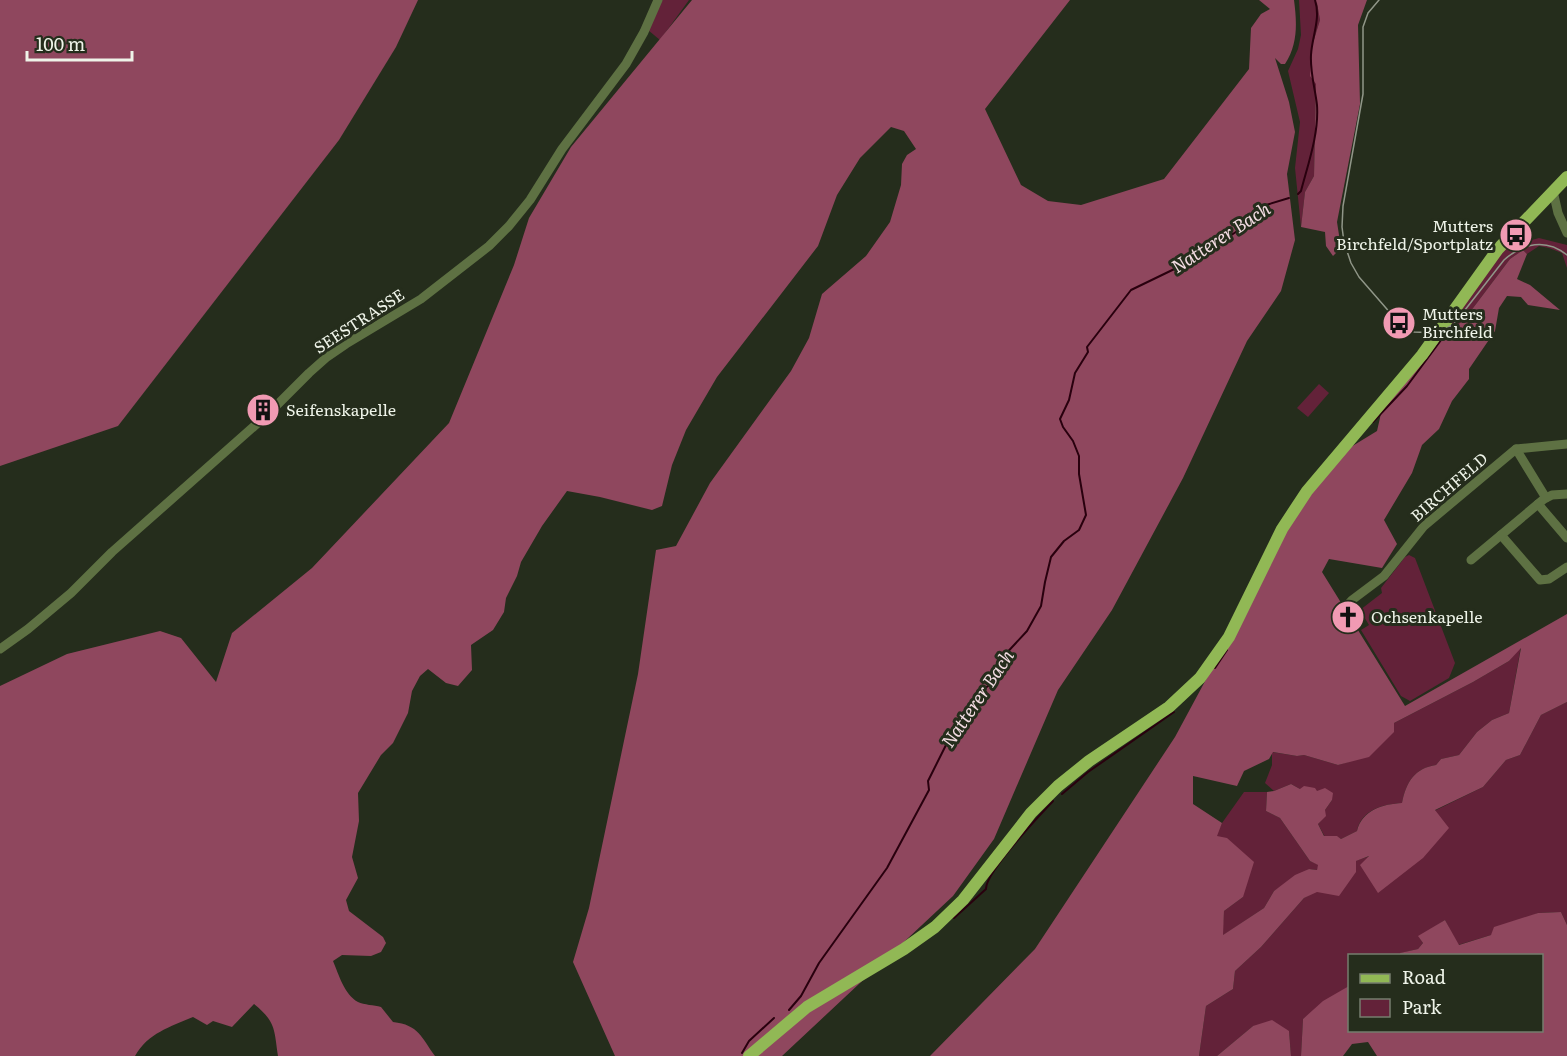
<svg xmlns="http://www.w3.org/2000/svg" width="1567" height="1056" font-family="Literata,serif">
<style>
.green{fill:#632239}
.forest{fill:#8f475e;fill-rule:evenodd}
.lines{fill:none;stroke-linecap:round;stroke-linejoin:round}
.stream{stroke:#29000e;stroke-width:2}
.minor{stroke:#5e7143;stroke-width:9}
.major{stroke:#91b855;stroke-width:12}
.tram{stroke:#909688;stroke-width:1.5}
.labels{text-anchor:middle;stroke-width:6;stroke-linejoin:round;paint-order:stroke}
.poi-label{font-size:16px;fill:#eff4e9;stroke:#252d1c;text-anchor:start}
.street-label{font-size:16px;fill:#eff4e9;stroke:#252d1c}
.water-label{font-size:18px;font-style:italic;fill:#f3dce2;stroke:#252d1c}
</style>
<rect width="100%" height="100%" fill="#252d1c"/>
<!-- green -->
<g class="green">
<path d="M662,0H689L660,40L648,30Z"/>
<path d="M1299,0H1314L1317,2L1320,20L1312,46L1316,84L1314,176L1305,192L1301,227L1295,168L1300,122L1288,71L1298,49L1301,35Z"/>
<path d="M1539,238L1567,245V268L1562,253L1549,248L1539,246L1527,254L1523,250L1510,259L1464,320L1440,338L1504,248Z"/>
<path d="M1319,384L1329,393L1308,417L1297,408Z"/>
<path d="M1409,555L1415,558L1455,663L1449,678L1410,701L1401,696L1361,630L1369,625L1360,610L1382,593L1381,588L1405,557Z"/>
<path d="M1521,646L1509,713L1492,720L1477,732L1459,755L1441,759L1436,765C1415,768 1406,782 1402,803C1383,804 1361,810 1357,831L1341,839L1336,836L1325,837L1318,824L1325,816V810L1332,800L1317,791L1300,789L1291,784L1274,791L1265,783L1272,765V752L1297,756L1304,755L1338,765L1348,762L1394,723L1473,682L1509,661Z"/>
<path d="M1567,702V925L1561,912L1538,913L1491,935L1458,945L1445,920L1419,937L1423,943L1418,949L1401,953V955L1350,956L1349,986L1303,1019L1301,1056H1291L1289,1031L1253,1026L1217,1056H1199L1206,1006L1233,989L1235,971L1261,947L1304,898L1317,891L1355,861L1370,856L1422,817L1483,787L1506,760L1520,755L1541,715Z"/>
<path d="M1244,792H1267L1266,811L1280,818L1310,861L1319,865L1317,870L1309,869L1274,891L1264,908L1222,936L1224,911L1243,897L1216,836L1222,823Z"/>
</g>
<!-- forest -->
<g class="forest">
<path d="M0,0H418L396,47L339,140L118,426L0,466Z"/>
<path d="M692,0H1070L985,109L1021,185L1048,201L1081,205L1164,179L1249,69L1251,28L1261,14L1270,9L1259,0H1294C1297,23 1298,44 1285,64H1281L1275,58L1289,102L1295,132L1287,174L1295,240L1281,291L1247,341L1183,478L1112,610L1058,690L994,839L953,896L782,1056H615L573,962L589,908L638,674L656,550L676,546L710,483L791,371L809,338L822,294L866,256L890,222L901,185L902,164L907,155L916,149L904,131L891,127L860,158L837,195L818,246L717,377L686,430L672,465L662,506L652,510L600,497L567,491L542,526L521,562L517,576L506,598L504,612L493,630L471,645L472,670L458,686L446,683L428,669L420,676L412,691L408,713L393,743L381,755L358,793L359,821L352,857L358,878L346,900L349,911L383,937L386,943L381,952L371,956L342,955L333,961C339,975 344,994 358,1002C364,1005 374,1005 381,1007L393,1022C419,1025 421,1037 435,1056H278C274,1029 276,1022 254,1004L232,1027L213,1021L207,1025L193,1017C170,1027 148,1033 135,1056H0V686L67,654L160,631L181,638L216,682L232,633L312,568L449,423L514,265L529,218L571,147Z"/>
<path d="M1314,0H1367L1358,25L1360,104L1337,222L1341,248L1333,256L1326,246L1325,232L1301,227L1305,192L1314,176L1316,84L1310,76L1312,46L1320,20L1317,3Z"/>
<path d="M1523,250L1527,254L1517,279L1530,285L1560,310L1528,305L1521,297L1507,296L1499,308L1495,331L1469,369V379L1452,401L1439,429L1422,445L1412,473L1384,520L1397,544L1382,568L1329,559L1322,572L1405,706L1567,614V702L1541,715L1520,755L1506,760L1483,787L1435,810L1449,828L1423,858L1378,893L1360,865L1369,856L1356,861V872L1339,896L1317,892L1304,898L1261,947L1235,971L1233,989L1206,1006L1199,1056H930L1035,949L1175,737L1279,544L1302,507L1341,453L1377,431L1382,409L1440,338L1464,320L1510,259ZM1521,648L1509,713L1492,720L1477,732L1459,755L1441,759L1436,765C1415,768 1406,782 1402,803C1383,804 1362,810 1357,831L1341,839L1337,836H1324L1318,824L1326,816L1325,810L1332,800L1333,793L1325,788L1317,791L1315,788L1304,786L1300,789L1291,784L1274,791L1267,792L1266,811L1280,818L1310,861L1318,865L1317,870L1309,869L1295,875L1274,891L1264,908L1223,935L1224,911L1243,897L1254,862L1227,838L1217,836L1222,823L1193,804V776L1237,786L1244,771L1269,759L1273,752L1297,756L1304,755L1338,765L1369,757L1394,732V723L1473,682L1509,661Z"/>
<path d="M1561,912L1567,925V1056H1377L1368,1042L1352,1044L1343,1056H1301L1303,1019L1323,1001L1349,986L1350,1030H1542V956H1401L1400,953L1418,949L1423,943L1418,936L1445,920L1459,945L1491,935L1494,927L1538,913Z"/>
<path d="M1272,1020L1289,1031L1291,1056H1217L1253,1026Z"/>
</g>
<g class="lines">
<!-- stream -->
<g class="stream">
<path d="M1298,194L1301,191C1308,164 1319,134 1317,105C1315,88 1310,72 1311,55C1312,36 1321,19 1315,0"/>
<path d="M1373,422L1407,386L1447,332"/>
<path d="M1215,668L1227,650"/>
<path d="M1062,794L1088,772L1174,712"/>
<path d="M954,918L986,889C985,872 1040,815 1053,801"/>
<path d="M789,1010L801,996L819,963L887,868L929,790L928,781L952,733L981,691L991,684L998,676L1001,659L1027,631L1041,606L1045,582L1051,557L1064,541L1079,530L1086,515L1079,474V456L1073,441L1063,427L1060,419L1069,400L1075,373L1088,352L1087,347L1131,290L1193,260L1242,228L1266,205L1289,198"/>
<path d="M742,1053L749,1041L774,1018"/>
</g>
<!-- minor -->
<g class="minor">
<path d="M1553,191L1558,213L1567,233"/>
<path d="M1516,449L1546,498"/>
<path d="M1538,504L1567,538"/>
<path d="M1501,535L1540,580L1549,579L1567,567"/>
<path d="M1471,560L1544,499L1552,495L1567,494"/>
<path d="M1342,611L1352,600L1384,576L1424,526L1516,449L1567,444"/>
<path d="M0,649L28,629L71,593L112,552L268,414L309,373L327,357L346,344L421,299L489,246L509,226L530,200L562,149L626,64L644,32L658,0"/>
</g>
<!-- major -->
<path class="major" d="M749,1056L807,1007L904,949L935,927L963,900L1031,813L1058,786L1089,761L1169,707L1200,678L1229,637L1282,529L1307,491L1422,355L1498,249L1567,177"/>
<!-- tram -->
<path class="tram" d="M1379,0L1368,13L1363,27V94L1343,206L1342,227L1344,242L1351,263L1359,277L1399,323L1414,332L1439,333L1454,324L1504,260C1523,243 1546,238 1567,255"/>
</g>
<!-- icons -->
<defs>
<g id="bus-disc" transform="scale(1.725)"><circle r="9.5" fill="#f19ab3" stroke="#252d1c"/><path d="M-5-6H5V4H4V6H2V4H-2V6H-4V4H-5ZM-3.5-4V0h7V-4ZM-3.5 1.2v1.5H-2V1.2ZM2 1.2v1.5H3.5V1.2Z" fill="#111"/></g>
<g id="building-disc" transform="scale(1.725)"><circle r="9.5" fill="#f19ab3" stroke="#252d1c"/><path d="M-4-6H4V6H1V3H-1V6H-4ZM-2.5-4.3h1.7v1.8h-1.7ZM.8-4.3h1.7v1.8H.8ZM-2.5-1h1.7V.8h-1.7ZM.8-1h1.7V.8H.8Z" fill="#111"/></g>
<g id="church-disc" transform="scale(1.725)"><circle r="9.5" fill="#f19ab3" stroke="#252d1c"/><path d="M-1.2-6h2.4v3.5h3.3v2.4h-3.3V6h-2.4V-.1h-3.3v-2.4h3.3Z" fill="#111"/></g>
</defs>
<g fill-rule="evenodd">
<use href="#bus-disc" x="1516" y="235"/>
<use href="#bus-disc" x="1399" y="323"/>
<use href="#building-disc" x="263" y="410"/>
<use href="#church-disc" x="1348" y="617"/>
</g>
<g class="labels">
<!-- poi labels -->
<g class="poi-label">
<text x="1493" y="232" text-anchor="end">Mutters<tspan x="1493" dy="18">Birchfeld/Sportplatz</tspan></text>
<text x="1422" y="320">Mutters<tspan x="1422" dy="18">Birchfeld</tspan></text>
<text x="286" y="416">Seifenskapelle</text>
<text x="1371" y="623">Ochsenkapelle</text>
</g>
<!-- street labels -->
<g class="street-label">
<text transform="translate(359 321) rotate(-33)" y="6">SEESTRASSE</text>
<text transform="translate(1449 487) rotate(-41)" y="6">BIRCHFELD</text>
</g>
<!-- water labels -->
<g class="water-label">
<text transform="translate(1221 238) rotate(-33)" y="6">Natterer Bach</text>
<text transform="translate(978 699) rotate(-56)" y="6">Natterer Bach</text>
</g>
</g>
<!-- legend -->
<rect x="1348" y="954" width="195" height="78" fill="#252d1c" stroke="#767d6e" stroke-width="1.5"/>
<rect x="1360" y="974" width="30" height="9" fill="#91b855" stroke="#767d6e" stroke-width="1.5"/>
<text x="1402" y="984" font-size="18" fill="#eff4e9">Road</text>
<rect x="1360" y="999" width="30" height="18" fill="#632239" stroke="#767d6e" stroke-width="1.5"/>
<text x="1402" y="1014" font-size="18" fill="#eff4e9">Park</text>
<!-- scale -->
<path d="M27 51v9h105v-9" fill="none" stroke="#eff4e9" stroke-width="3"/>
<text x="36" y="51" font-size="18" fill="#eff4e9" stroke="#252d1c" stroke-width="4.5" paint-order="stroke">100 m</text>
</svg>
